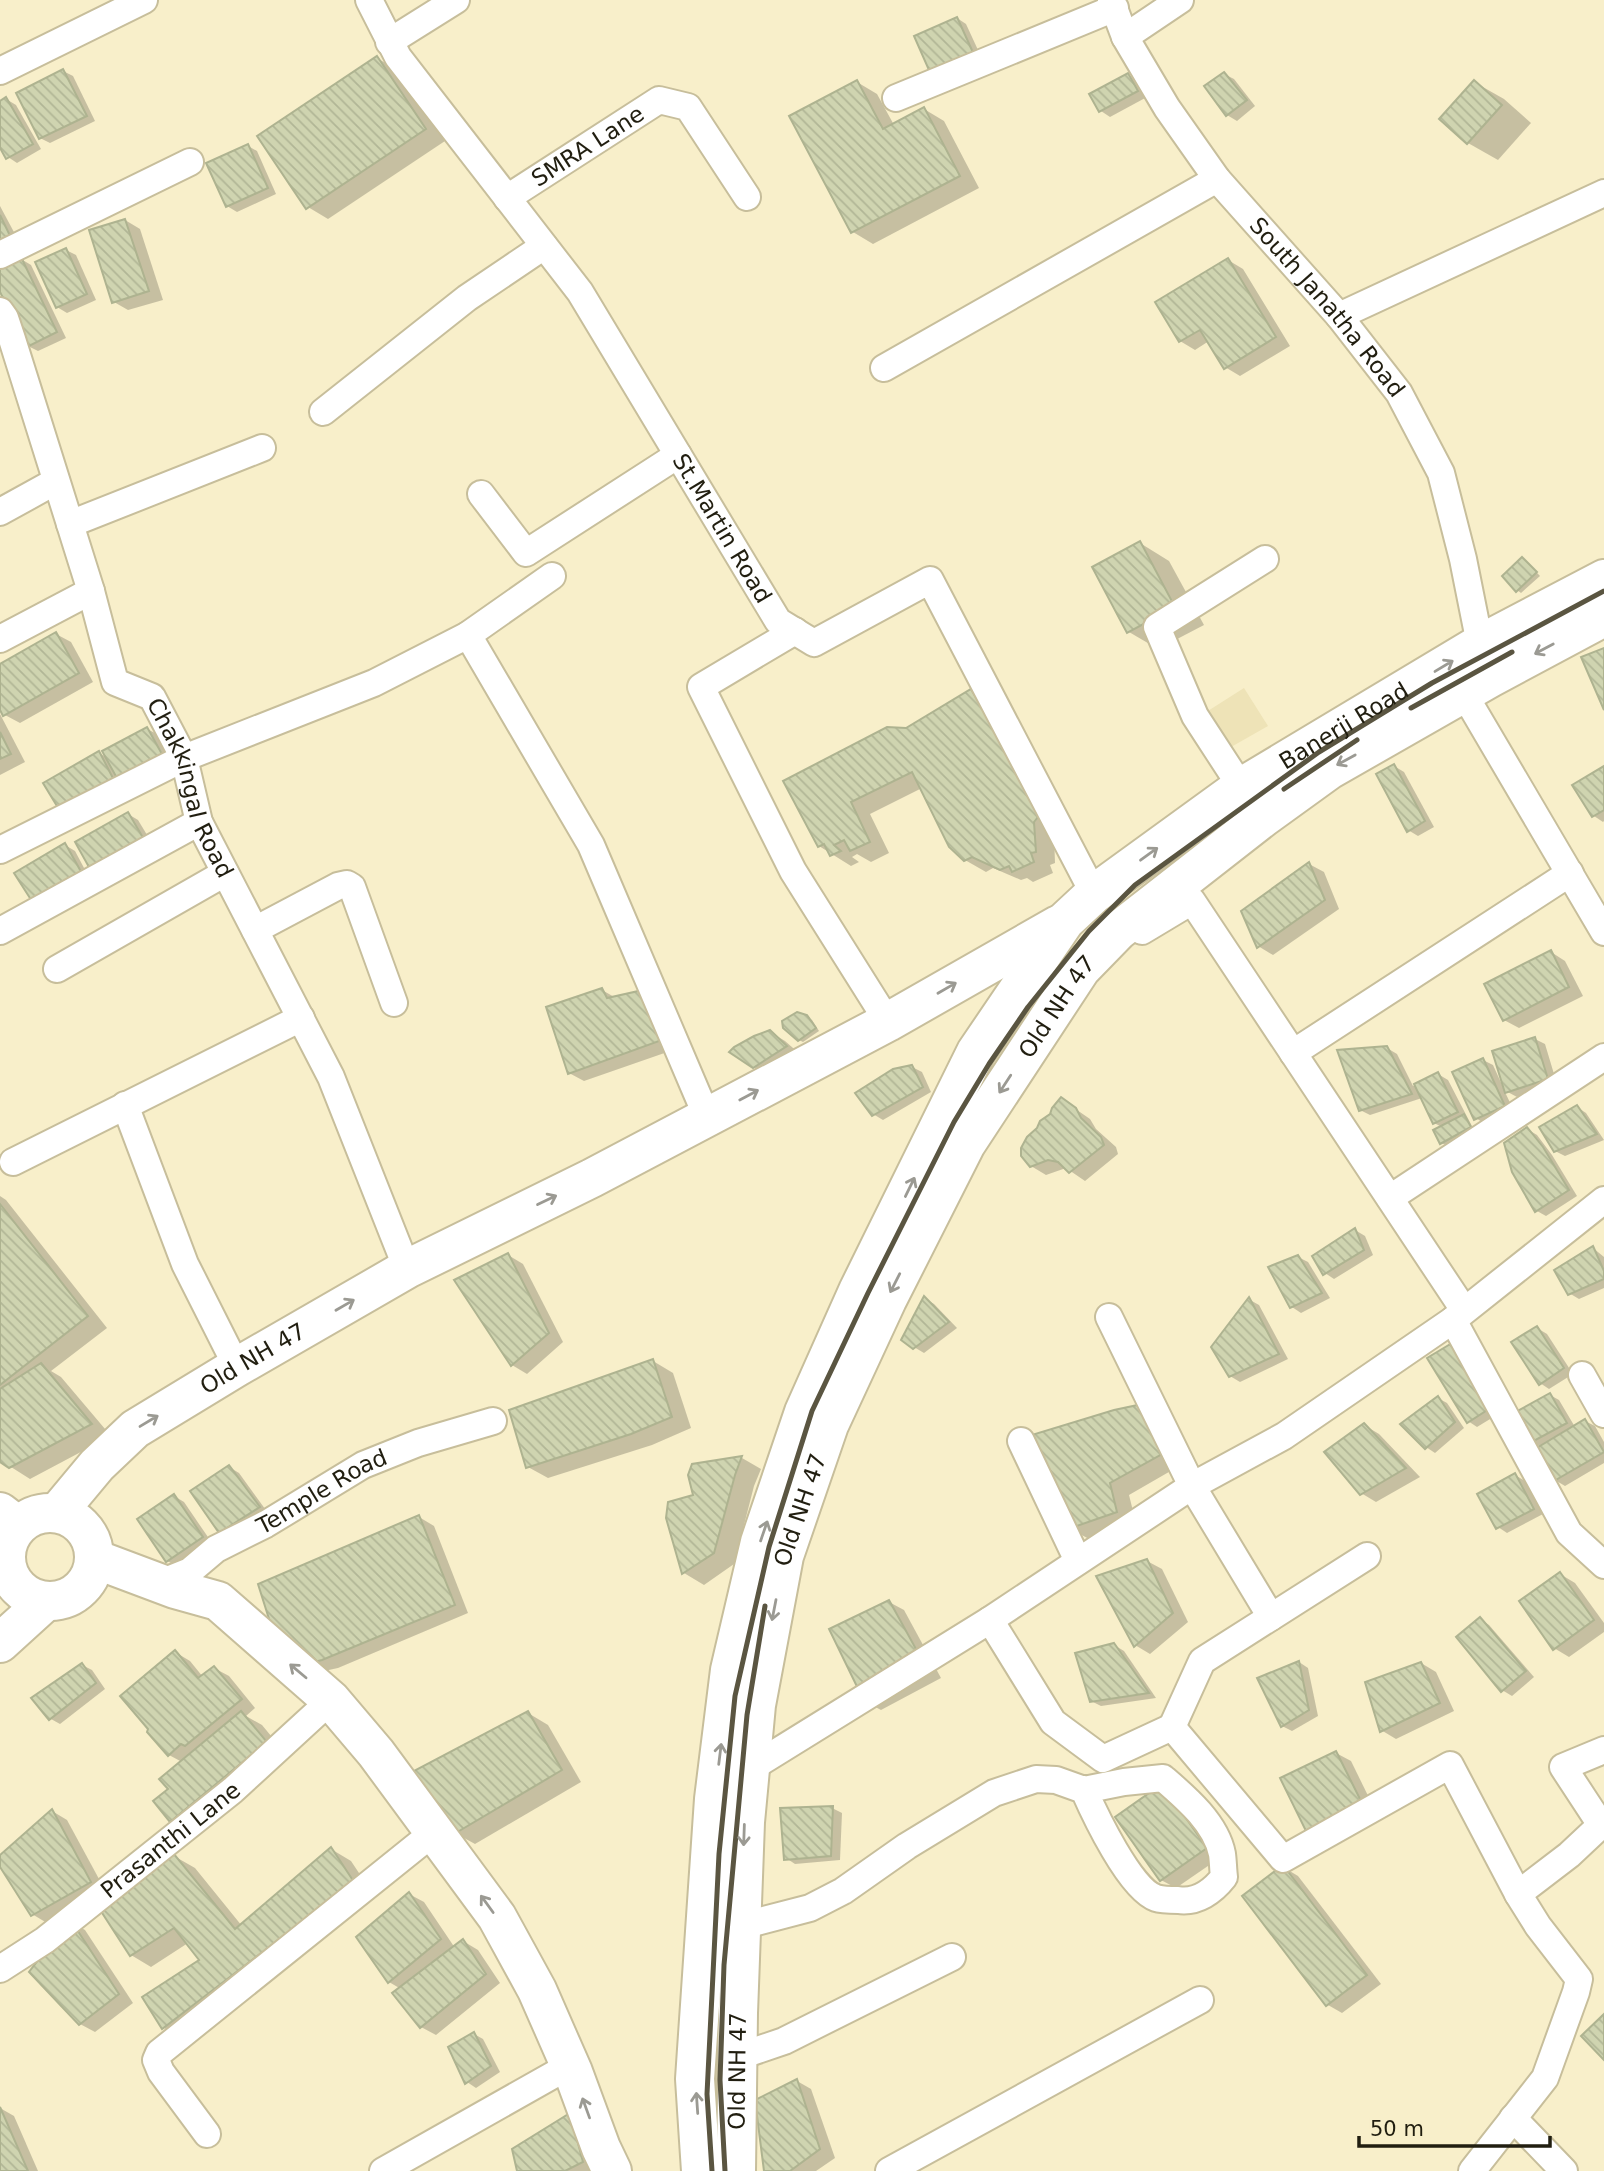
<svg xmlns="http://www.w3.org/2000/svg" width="1604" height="2171" font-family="'DejaVu Sans',sans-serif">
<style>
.built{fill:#eee3b7}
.shadow{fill:#0003}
.building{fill:url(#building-back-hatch);stroke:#aeb390;stroke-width:2}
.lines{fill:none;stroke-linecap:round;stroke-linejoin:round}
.street-casing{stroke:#c7be9b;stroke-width:30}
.secondary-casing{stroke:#c7be9b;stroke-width:42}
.primary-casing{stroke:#c7be9b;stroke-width:42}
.street{stroke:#fff;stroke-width:26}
.secondary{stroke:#fff;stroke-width:38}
.primary{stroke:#fff;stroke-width:38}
.rail{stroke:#5a5541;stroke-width:5}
.oneway{stroke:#9b9a93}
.labels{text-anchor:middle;stroke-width:7;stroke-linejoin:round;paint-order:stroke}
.street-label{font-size:23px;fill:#211e10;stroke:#f8efca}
</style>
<defs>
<pattern id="building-back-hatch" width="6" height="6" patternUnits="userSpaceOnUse" patternTransform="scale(1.75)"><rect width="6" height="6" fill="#cfd4b0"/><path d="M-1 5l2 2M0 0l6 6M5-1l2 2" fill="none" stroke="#b1b696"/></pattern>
</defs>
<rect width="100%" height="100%" fill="#f8efca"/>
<!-- built -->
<path class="built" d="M1244,688L1268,726L1224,751L1200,716Z"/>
<!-- shadow -->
<g class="shadow">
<path d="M957,18L966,24L984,63L943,81Z"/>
<path d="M377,58L397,70L445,141L328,219L308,207Z"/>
<path d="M63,71L73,76L95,121L50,143L40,138Z"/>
<path d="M1224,74L1234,79L1255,106L1237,121L1227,115L1207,87Z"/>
<path d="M1128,75L1138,81L1147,97L1110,117L1101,111Z"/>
<path d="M857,82L877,94L894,125L924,109L944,121L979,188L873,244L853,232Z"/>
<path d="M1474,82L1504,99L1531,123L1498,160L1468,143L1441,119Z"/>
<path d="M6,99L16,105L41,149L17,163L8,157L0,144V103Z"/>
<path d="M248,146L257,151L276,194L237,212L227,206Z"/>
<path d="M0,206L23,249L0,260Z"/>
<path d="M125,220L140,229L163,300L128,310L114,302Z"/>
<path d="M66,250L76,255L96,300L67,313L57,307Z"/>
<path d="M21,259L31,265L66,338L38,351L28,346L0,287V269Z"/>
<path d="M1228,260L1243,269L1290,346L1240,376L1225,367L1209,341L1195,350L1180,341Z"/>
<path d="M1140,543L1169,561L1204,625L1158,649L1129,632Z"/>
<path d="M1527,562L1540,576L1521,593L1517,590Z"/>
<path d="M56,634L71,642L93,682L20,723L5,715L0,706V666Z"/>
<path d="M971,691L991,703L1054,834L1055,863L1050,865L1053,873L1033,882L1027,878L1021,880L993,868L986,872L965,860L922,788L870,814L889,853L871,862L857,854L852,857L859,862L851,866L819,846L786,782L906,730Z"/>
<path d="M0,714L25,762L0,775Z"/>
<path d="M147,729L157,734L172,761L74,820L99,753L108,758Z"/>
<path d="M1394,766L1404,772L1434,827L1418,836L1408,830Z"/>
<path d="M1604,768V821L1603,822L1594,816Z"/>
<path d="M128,814L138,820L158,853L106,882Z"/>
<path d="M65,845L75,851L92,883L17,873Z"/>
<path d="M1309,864L1324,872L1339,909L1273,955L1258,946Z"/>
<path d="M1551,952L1565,961L1583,996L1519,1028L1504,1020Z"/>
<path d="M602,990L616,998L676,1049L584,1081L569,1073Z"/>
<path d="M807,1017L812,1020L819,1031L803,1042L799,1040Z"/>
<path d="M770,1032L785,1041L801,1055L769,1075L754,1067Z"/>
<path d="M1535,1039L1545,1044L1557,1084L1517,1097L1504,1090L1514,1111L1485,1124L1476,1118L1483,1060L1493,1065L1503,1087L1505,1086Z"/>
<path d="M1387,1048L1397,1054L1413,1086L1438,1074L1448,1080L1474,1130L1446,1145L1441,1143L1442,1127L1434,1123L1422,1098L1370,1115L1360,1110Z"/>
<path d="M912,1067L922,1072L931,1092L883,1120L873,1114Z"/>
<path d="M1061,1099L1090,1119L1096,1129L1116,1147L1118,1154L1085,1181L1066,1168L1046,1175L1031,1166L1051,1115Z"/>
<path d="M1577,1107L1586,1113L1604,1140L1565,1156L1555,1151Z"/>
<path d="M1527,1129L1537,1135L1552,1155L1577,1196L1546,1216L1537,1211Z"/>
<path d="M0,1196L6,1200L107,1328L51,1371L61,1377L111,1436L30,1479L0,1460Z"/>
<path d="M1355,1230L1365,1236L1373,1255L1334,1279L1325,1273Z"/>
<path d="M1593,1248L1604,1257V1288L1579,1299L1569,1293Z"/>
<path d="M508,1255L523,1264L563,1342L527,1374L512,1365L457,1281Z"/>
<path d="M1298,1257L1308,1262L1330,1298L1301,1313L1292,1307Z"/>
<path d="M924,1298L934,1304L957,1328L924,1353L914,1347Z"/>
<path d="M1250,1300L1259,1305L1288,1359L1240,1382L1230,1376Z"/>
<path d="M1537,1328L1547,1334L1573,1374L1549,1389L1540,1383Z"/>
<path d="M1429,1359L1500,1413L1477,1427L1468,1421Z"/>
<path d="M653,1361L673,1373L691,1428L652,1445L548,1478L528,1467Z"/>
<path d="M1550,1395L1559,1400L1575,1427L1585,1421L1595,1426L1604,1442V1463L1565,1486L1555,1480L1537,1449L1541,1447L1531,1442Z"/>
<path d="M1438,1398L1447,1403L1464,1428L1435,1453L1426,1447Z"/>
<path d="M1158,1419L1181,1465L1129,1495L1136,1523L1089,1539L1069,1528Z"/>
<path d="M1364,1425L1379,1434L1420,1477L1376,1502L1361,1493Z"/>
<path d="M742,1458L761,1469L754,1486L734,1564L704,1585L684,1573L668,1517L695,1496L693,1465Z"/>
<path d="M229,1467L239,1473L268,1513L230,1537L220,1532Z"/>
<path d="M1515,1475L1525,1481L1543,1514L1507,1533L1498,1527Z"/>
<path d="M174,1496L184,1502L212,1543L177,1566L167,1561Z"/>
<path d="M419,1517L434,1526L468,1613L338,1668L324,1671L277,1637Z"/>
<path d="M1147,1561L1162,1569L1188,1622L1150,1654L1135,1645Z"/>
<path d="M1560,1574L1575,1583L1604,1623V1632L1569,1657L1554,1648Z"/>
<path d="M889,1602L904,1610L941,1678L881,1710L866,1702Z"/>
<path d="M1480,1619L1489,1625L1534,1677L1512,1696L1502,1690Z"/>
<path d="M1114,1645L1124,1651L1156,1698L1101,1706L1091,1701Z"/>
<path d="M175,1652L190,1661L203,1677L214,1668L229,1676L255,1708L246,1716L262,1725L286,1754L191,1832L171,1820L170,1789L182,1762L169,1755Z"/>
<path d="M1299,1662L1308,1668L1318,1716L1292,1731L1282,1726Z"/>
<path d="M1421,1663L1436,1672L1454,1711L1396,1739L1381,1730Z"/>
<path d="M82,1665L92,1670L105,1689L60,1724L51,1719Z"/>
<path d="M528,1713L548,1725L581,1782L475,1844L455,1833Z"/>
<path d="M1336,1753L1351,1761L1376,1812L1322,1838Z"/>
<path d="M1162,1786L1221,1857L1176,1888L1161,1880Z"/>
<path d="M832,1808L842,1813L840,1860L795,1864L786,1858Z"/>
<path d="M52,1811L67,1820L105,1890L47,1923L32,1914L0,1864V1857Z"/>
<path d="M331,1849L351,1861L373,1894L184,2039L164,2028L144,1997L202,1961L188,1943L151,1967L131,1955L174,1856L195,1868L242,1926Z"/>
<path d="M1283,1867L1298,1876L1381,1984L1342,2013L1328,2005Z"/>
<path d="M409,1894L424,1902L455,1948L463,1941L478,1950L500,1983L436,2035L421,2027L401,1989L389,1982L358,1937Z"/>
<path d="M71,1922L85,1930L133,2003L95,2032L80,2024Z"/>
<path d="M474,2034L483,2039L500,2072L476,2088L467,2082Z"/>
<path d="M797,2081L811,2089L835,2158L816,2171H766Z"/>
<path d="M0,2108L14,2116L38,2171H0Z"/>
<path d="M570,2115L595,2171H519Z"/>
</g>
<!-- building -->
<g class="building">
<path d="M957,17L975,57L932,77L914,36Z"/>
<path d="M377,56L426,129L306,209L257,136Z"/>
<path d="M63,69L87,116L39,139L16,93Z"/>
<path d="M1224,72L1247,100L1226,116L1204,86Z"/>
<path d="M1128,73L1138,91L1099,112L1089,94Z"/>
<path d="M857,80L883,129L924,107L960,176L851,233L789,116Z"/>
<path d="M1474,80L1502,105L1467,144L1439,119Z"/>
<path d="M6,97L33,144L6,159L0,148V101Z"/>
<path d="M248,144L268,188L226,207L206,163Z"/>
<path d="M0,215L14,244L0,251Z"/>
<path d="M125,219L149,291L112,303L89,230Z"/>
<path d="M66,248L87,294L56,308L35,262Z"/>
<path d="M21,257L57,332L27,347L0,292V267Z"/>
<path d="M1228,258L1276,337L1224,369L1200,330L1179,342L1155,302Z"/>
<path d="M1140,541L1175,607L1127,633L1092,567Z"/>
<path d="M1522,557L1537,572L1516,592L1502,576Z"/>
<path d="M56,632L79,673L3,716L0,710V664Z"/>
<path d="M1604,648V710L1581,657Z"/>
<path d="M971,689L1042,812L1034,822L1036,852L1031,853L1034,862L1012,872L1009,866L1000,870L972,857L964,861L949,847L912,772L851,802L870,842L850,851L844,840L834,845L841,851L830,856L824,844L818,847L783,781L887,727L906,728Z"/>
<path d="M147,727L163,756L118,780L102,751Z"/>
<path d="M0,732L11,754L0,759Z"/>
<path d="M99,751L117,786L63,816L43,783Z"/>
<path d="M1394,764L1425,821L1407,832L1376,774Z"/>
<path d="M1604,766V810L1592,817L1572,785Z"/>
<path d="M128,812L149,848L95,878L75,842Z"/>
<path d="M65,843L84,877L35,906L14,873Z"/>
<path d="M1309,862L1325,900L1257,948L1241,911Z"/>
<path d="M1551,950L1569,987L1503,1021L1484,984Z"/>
<path d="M602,988L607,998L643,990L662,1040L568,1074L546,1007Z"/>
<path d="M797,1012L807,1015L816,1028L798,1041L783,1028L782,1021Z"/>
<path d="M770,1030L787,1046L753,1068L729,1052L734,1047L754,1036Z"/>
<path d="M1535,1037L1548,1079L1505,1093L1492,1051Z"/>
<path d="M1387,1046L1412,1094L1359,1111L1337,1050Z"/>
<path d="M1483,1058L1505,1106L1474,1120L1452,1072Z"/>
<path d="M912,1065L923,1087L872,1116L855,1093L893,1069Z"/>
<path d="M1438,1072L1458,1112L1433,1124L1414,1084Z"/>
<path d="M1061,1097L1076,1108L1081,1118L1101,1137L1104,1145L1069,1173L1058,1162L1048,1160L1030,1167L1021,1156V1148L1027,1137L1037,1128L1040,1121L1050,1114L1052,1108Z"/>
<path d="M1577,1105L1597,1134L1554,1152L1539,1127Z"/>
<path d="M1464,1114L1471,1127L1440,1144L1433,1130Z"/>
<path d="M1527,1127L1543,1147L1569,1190L1535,1212L1512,1172L1504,1143Z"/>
<path d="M0,1204L88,1316L0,1385Z"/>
<path d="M1355,1228L1364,1250L1323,1275L1312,1256Z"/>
<path d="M1593,1246L1604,1271V1279L1568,1295L1554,1270Z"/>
<path d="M508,1253L549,1333L511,1366L454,1280Z"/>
<path d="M1298,1255L1322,1293L1290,1308L1268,1267Z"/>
<path d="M924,1296L949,1322L913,1349L901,1340Z"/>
<path d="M1249,1297L1279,1354L1229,1377L1211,1347Z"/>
<path d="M1537,1326L1564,1368L1539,1385L1511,1342Z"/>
<path d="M1452,1343L1492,1407L1467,1423L1427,1358Z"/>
<path d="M653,1359L672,1417L631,1434L526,1468L509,1410Z"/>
<path d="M41,1363L92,1424L9,1468L0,1462V1389Z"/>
<path d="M1550,1393L1567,1423L1530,1443L1514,1413Z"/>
<path d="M1438,1396L1455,1422L1425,1449L1400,1424Z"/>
<path d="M1138,1405L1162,1454L1110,1483L1117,1512L1068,1529L1025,1437L1114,1410Z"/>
<path d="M1585,1419L1604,1452L1554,1481L1535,1449Z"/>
<path d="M1364,1423L1406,1468L1360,1495L1324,1452Z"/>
<path d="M742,1456L735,1475L714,1553L682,1574L666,1518L668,1502L693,1495L688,1475L692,1464Z"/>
<path d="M229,1465L260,1507L219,1533L190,1491Z"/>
<path d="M1515,1473L1534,1509L1496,1529L1477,1494Z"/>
<path d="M174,1494L203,1537L166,1562L137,1519Z"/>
<path d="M419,1515L455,1605L322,1660L307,1664L275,1638L258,1584Z"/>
<path d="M1147,1559L1173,1613L1134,1647L1096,1576Z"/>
<path d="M1560,1572L1594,1620L1553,1650L1519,1601Z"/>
<path d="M889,1600L927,1669L865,1703L829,1629Z"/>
<path d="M1480,1617L1526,1671L1501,1692L1456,1637Z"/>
<path d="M1114,1643L1149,1693L1090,1702L1075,1653Z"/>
<path d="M175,1650L198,1678L214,1666L242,1699L185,1746L181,1744L168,1756L147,1732L148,1729L120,1696Z"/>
<path d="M1299,1661L1309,1710L1281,1727L1257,1678Z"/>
<path d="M1421,1662L1440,1703L1380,1732L1365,1682Z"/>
<path d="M82,1663L96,1683L49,1720L31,1698Z"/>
<path d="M241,1711L267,1742L170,1822L153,1801L168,1789L159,1779Z"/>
<path d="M528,1711L562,1770L454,1834L410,1773Z"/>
<path d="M1336,1751L1362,1803L1306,1831L1280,1778Z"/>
<path d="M1162,1784L1207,1848L1160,1881L1115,1817Z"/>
<path d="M833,1806L831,1856L784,1860L780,1808Z"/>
<path d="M52,1809L91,1882L31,1916L0,1867V1855Z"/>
<path d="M331,1847L354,1882L162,2029L142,1997L199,1960L174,1928L130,1956L97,1905L174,1854L235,1929Z"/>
<path d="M1283,1865L1367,1975L1326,2006L1242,1896Z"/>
<path d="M409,1892L441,1939L388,1983L356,1937Z"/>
<path d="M70,1919L119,1994L79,2025L29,1972Z"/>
<path d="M463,1939L486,1974L420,2028L392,1993Z"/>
<path d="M1604,2014V2060L1581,2036Z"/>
<path d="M474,2032L491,2066L465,2084L448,2047Z"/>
<path d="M797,2079L820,2149L790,2171H764L755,2100Z"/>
<path d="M0,2107L28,2171H0Z"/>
<path d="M570,2113L583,2162L565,2171H517L512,2149Z"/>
</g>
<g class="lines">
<!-- street casing -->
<g class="street-casing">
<g id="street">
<path id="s1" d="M369,0L398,57L580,292L778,621L814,643L930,580L1094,894"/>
<path id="s2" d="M1111,0L1125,37L1167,108L1217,179L1339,316L1399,393L1441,473L1463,559L1480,644"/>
<path d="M1125,37L1180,0"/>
<path d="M389,42L456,0"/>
<path d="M0,71L144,0"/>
<path d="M896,98L1115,8"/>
<path id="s3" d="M507,198L659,100L688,107L747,197"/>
<path d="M0,255L190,162"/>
<path id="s4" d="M0,311L5,318L12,339L91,591L115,682L152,697L184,758L199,822L331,1077L407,1269"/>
<path d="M1339,316L1604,193"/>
<path d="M884,368L1217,179"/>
<path d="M323,412L467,298L544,246"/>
<path d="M481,494L526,553L678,455"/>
<path d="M0,512L56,481"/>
<path d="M70,524L262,448"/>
<path d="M795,631L701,687L793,871L888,1022"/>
<path d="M468,635L552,576"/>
<path d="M0,639L91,591"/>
<path d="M1464,694L1604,932"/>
<path d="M1249,799L1195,716L1157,627L1265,559"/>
<path d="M0,850L184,758L374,683L468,635L591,845L707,1117"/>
<path d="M255,930L338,886L347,884L352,887L394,1003"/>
<path d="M0,931L199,822"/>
<path d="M1142,931L1192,901L1464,1310"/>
<path d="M57,969L225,873"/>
<path d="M1293,1053L1570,873"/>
<path d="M125,1105L185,1264L237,1367"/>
<path d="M13,1162L301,1018"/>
<path d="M1390,1198L1604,1057"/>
<path d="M1109,1317L1192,1486L1271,1617"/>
<path d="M1453,1320L1569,1533L1604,1565"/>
<path d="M1582,1375L1604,1414"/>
<path d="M1021,1441L1078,1561"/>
<path id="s5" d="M160,1583L190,1571L216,1549L266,1524L363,1465L418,1443L493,1421"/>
<path d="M990,1620L1053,1722L1103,1759L1172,1727L1283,1859L1450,1765L1518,1894"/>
<path d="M1172,1727L1202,1661L1367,1556"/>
<path d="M751,1768L990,1620L1192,1486L1284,1436L1453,1320L1604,1200"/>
<path d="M741,1926L810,1908L843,1891L907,1846L994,1793L1036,1779L1056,1780L1084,1790L1124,1782L1163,1778C1185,1797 1216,1823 1222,1854C1223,1861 1223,1869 1224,1877C1213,1891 1197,1903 1178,1900C1171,1900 1162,1900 1156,1898C1130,1889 1095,1815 1084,1790"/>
<path id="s6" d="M0,1969L45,1940L233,1790L331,1700"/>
<path d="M737,2057L784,2041L952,1957"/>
<path d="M1513,2118L1564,2171"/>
<path d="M207,2134L161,2072L156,2060L159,2053L434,1832"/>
<path d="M383,2171L569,2066"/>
<path d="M889,2171L1200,2000"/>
<path d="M1472,2171L1545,2078L1576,1992L1579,1979L1538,1926L1518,1894L1569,1855L1601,1825L1563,1767L1604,1750"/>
</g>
</g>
<!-- secondary casing -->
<g class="secondary-casing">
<path id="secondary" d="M0,1512L17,1525"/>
</g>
<!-- primary casing -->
<g class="primary-casing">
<g id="primary">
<circle cx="50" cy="1557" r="44"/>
<path id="s7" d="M57,1513L97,1465L135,1429L237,1367L407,1269L592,1178L888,1022L1058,925"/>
<path d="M95,1559L175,1589L218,1601L331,1700L376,1753L497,1917L537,1990L573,2072L601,2148L612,2171"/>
<path d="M0,1643L44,1603"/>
<path id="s8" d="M701,2171L695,2079L714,1799L730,1670L760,1542L804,1412L858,1291L976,1052L1065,921L1094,894L1240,788L1480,644L1604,579"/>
<path id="s9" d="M736,2171L738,2013L745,1822L756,1705L784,1556L829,1425L887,1300L966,1144L1081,969L1118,931L1264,817L1329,770L1490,678L1604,617"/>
</g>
</g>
<!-- street -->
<use href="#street" class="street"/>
<!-- secondary -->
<use href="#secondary" class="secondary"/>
<!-- primary -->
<use href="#primary" class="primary"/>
<!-- rail -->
<g class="rail">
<path d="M1411,708L1512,652"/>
<path d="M1284,789L1357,740"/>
<path d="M712,2171L707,2094L719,1854L735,1696L769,1547L812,1411L868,1293L954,1122L989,1064L1028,1007L1089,931L1135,885L1319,752L1432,683L1604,591"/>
<path d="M725,2171L720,2080L724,1965L747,1715L765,1606"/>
</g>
</g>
<!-- one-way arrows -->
<defs><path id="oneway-shaft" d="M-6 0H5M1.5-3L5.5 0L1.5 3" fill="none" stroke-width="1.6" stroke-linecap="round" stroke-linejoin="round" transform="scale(1.75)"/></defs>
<g class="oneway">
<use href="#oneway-shaft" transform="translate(1544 649) rotate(152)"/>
<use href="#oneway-shaft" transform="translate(1444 666) rotate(-31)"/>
<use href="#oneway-shaft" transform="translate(1346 760) rotate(151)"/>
<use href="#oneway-shaft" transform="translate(1149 854) rotate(-36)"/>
<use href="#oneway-shaft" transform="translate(947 988) rotate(-30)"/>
<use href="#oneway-shaft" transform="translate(1005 1084) rotate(123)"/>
<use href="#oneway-shaft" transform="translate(749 1095) rotate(-28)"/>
<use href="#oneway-shaft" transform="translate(910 1187) rotate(-64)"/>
<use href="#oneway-shaft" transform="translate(547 1200) rotate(-26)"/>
<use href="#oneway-shaft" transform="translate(895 1283) rotate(117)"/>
<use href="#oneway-shaft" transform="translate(345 1305) rotate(-30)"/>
<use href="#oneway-shaft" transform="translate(149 1421) rotate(-31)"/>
<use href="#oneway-shaft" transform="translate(764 1531) rotate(-71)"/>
<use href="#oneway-shaft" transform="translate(774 1610) rotate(101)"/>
<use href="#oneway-shaft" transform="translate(298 1671) rotate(-140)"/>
<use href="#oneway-shaft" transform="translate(720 1754) rotate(-83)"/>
<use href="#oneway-shaft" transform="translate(744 1835) rotate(92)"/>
<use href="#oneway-shaft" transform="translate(487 1904) rotate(-126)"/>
<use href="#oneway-shaft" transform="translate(697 2103) rotate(-94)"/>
<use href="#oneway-shaft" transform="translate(586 2108) rotate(-110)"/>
</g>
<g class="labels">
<!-- street labels -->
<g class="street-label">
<text dy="8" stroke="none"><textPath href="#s3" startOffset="96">SMRA Lane</textPath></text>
<text dy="8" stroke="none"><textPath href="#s2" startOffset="378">South Janatha Road</textPath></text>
<text dy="8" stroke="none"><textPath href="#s1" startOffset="637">St.Martin Road</textPath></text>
<text dy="8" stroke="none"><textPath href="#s8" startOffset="1670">Banerji Road</textPath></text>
<text dy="8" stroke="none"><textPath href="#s4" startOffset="528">Chakkingal Road</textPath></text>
<text dy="8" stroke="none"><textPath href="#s9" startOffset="1234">Old NH 47</textPath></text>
<text dy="8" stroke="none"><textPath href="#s7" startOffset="252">Old NH 47</textPath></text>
<text dy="8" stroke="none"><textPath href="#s5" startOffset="187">Temple Road</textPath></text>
<text dy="8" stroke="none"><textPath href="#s9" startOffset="667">Old NH 47</textPath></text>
<text dy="8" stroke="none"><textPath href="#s6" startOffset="214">Prasanthi Lane</textPath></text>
<text dy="8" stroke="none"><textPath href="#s9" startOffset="100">Old NH 47</textPath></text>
</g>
</g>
<!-- scale -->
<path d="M1359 2136v10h191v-10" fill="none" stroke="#211e10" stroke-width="3.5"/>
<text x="1370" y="2136" font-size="21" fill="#211e10" stroke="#f8efca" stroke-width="5" paint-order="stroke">50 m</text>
</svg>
